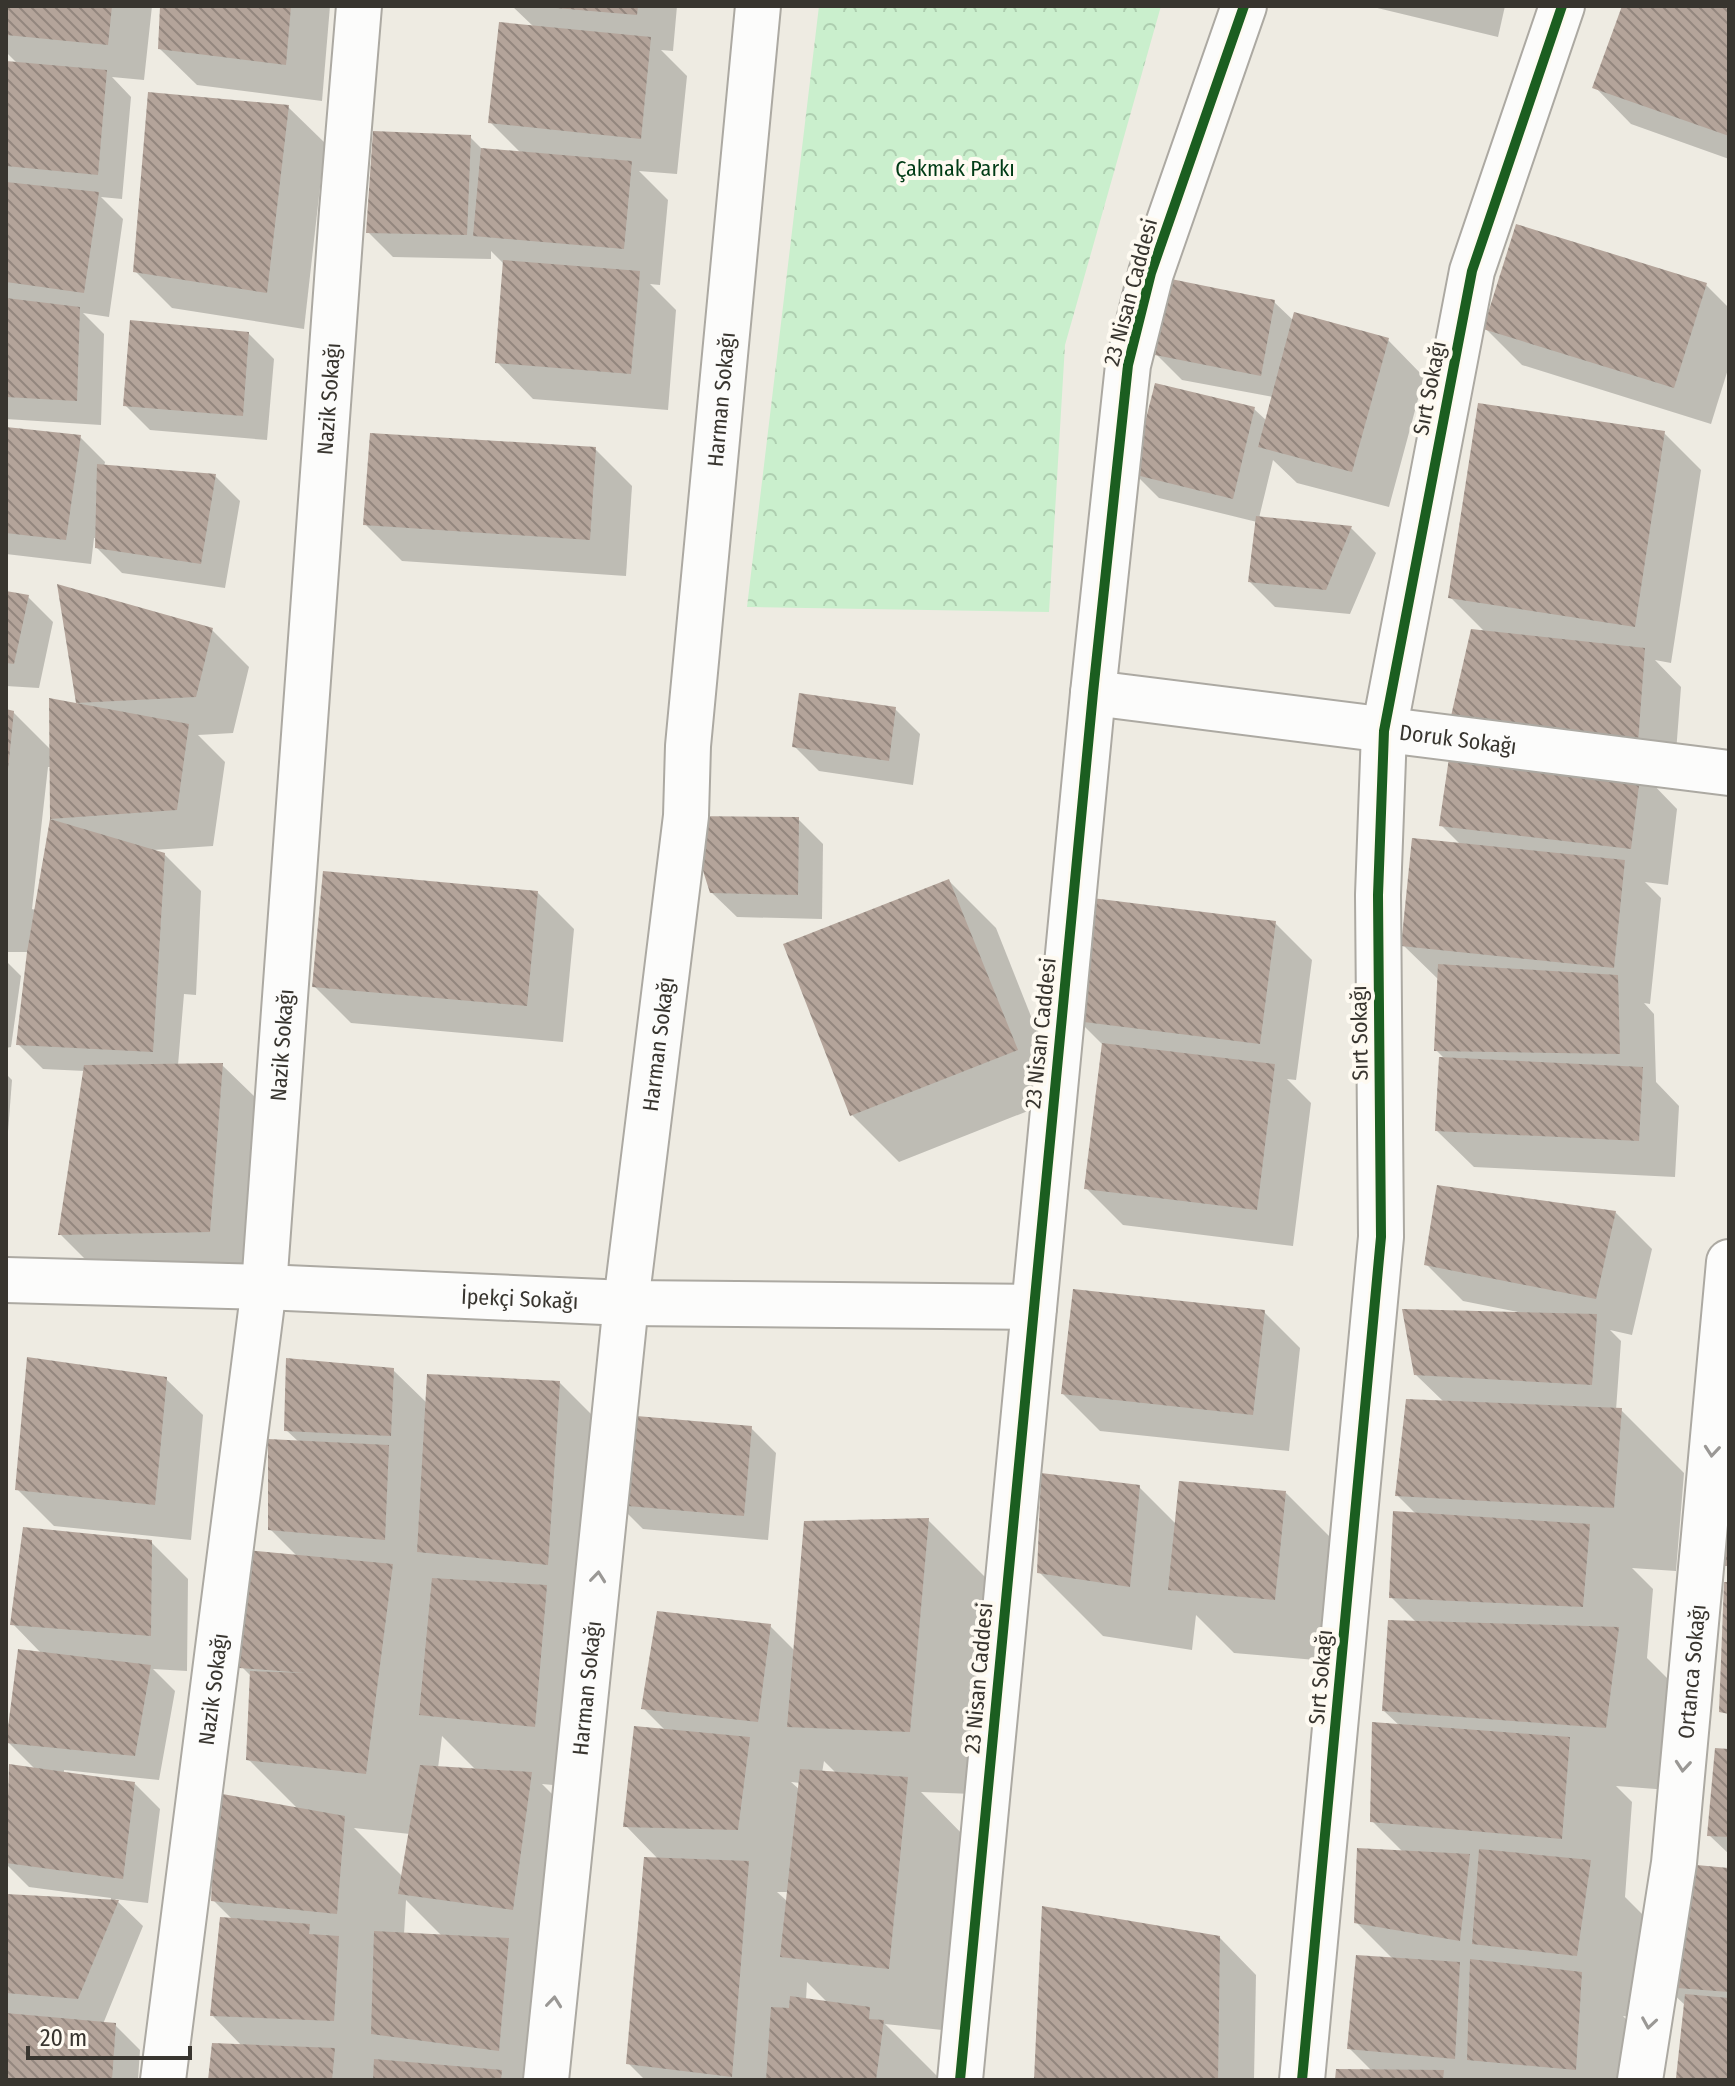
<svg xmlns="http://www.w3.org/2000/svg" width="1735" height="2086" font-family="'Fira Sans Condensed',sans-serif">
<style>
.park{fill:url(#park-crowns)}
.shadow{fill:#0003;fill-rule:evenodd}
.building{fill:url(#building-back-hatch)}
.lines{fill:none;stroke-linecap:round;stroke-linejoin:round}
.street-casing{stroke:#aca9a2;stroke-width:48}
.secondary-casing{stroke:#aca9a2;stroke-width:48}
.street{stroke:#fcfcfb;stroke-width:44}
.secondary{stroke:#fcfcfb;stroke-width:44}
.cycleway-casing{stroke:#fefaf1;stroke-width:15}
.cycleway{stroke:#1b5e20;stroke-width:10}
.oneway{stroke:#9a9895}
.labels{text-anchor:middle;stroke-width:8;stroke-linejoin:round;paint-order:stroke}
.park-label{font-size:22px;fill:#003b16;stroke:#fefaf1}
.street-label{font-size:22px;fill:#38352f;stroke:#fefaf1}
</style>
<defs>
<pattern id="park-crowns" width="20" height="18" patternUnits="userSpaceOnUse" patternTransform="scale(2)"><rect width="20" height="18" fill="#caefcd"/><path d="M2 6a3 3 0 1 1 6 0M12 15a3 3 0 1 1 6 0" fill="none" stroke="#aeceb0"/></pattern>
<pattern id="building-back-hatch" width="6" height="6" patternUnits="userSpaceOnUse" patternTransform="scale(2)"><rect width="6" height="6" fill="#b4a49a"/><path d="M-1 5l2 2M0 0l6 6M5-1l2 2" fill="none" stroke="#93867e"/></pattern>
</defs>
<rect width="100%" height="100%" fill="#eeebe2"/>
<!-- park -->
<path class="park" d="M819,6H1161L1065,345L1049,612L747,607Z"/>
<!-- shadow -->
<g class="shadow">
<path d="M6,6H152L144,80L112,77L131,97L122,199L101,197L123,219L109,317L83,313L104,334L101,425L6,419V63L18,64L6,52Z"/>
<path d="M162,6H330L322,101L197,85L160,49Z"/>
<path d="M512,6H677L673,51L661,50L687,76L677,174L639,171L668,200L660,285L650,284L676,310L668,410L533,399L497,362L505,265L491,251V259L393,257L368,232L470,137L483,150L521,153L490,122L534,27Z"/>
<path d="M1369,6H1505L1498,37Z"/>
<path d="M1624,6H1729V159L1631,124L1595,87Z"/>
<path d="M288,107L325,143L304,329L172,308L135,271Z"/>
<path d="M1706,285L1729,308V366L1711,424L1522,365L1485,328Z"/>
<path d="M1274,302L1294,321L1388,340L1424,377L1389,507L1297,483L1273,460L1259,518L1351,528L1376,553L1350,614L1275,607L1250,582L1257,522L1159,498L1134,473L1254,409L1267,421L1273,397L1182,380L1157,355Z"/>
<path d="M249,334L274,359L267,440L150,430L125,405Z"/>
<path d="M6,429L80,437L105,462L104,467L215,476L240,501L225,588L122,573L97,548V538H94L91,564L6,554Z"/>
<path d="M1664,433L1701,470L1671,663L1655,660L1681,687L1674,779L1646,777L1677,809L1668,885L1645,882L1661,898L1650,1004L1644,1003L1654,1014L1656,1082L1679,1106L1675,1177L1474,1167L1437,1131L1446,1060L1436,1050L1440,981L1403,945L1461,845L1441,825L1485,632L1450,597Z"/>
<path d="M595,449L632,486L626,576L402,561L365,524Z"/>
<path d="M59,586L212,630L249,667L233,733L198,735L225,762L213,846L153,850L164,854L201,891L196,995L184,994L178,1065H222L259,1101L246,1268L97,1271L61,1235L85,1071L43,1069L18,1044L28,952H6V711L13,712L51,750L78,705ZM48,767H51L52,819L36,910L32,909Z"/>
<path d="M6,593L28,597L53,622L39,688L6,686Z"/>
<path d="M895,709L920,734L913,785L819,771L794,746Z"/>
<path d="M798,819L823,844L822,919L737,917L711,892Z"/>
<path d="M949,881L996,928L1063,1097L899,1162L852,1115L785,945Z"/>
<path d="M537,892L574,929L563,1042L351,1023L314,986Z"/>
<path d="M1275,923L1312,960L1296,1080L1287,1079L1311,1103L1293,1246L1123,1225L1086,1188L1104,1046L1078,1020Z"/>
<path d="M6,961L21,976L11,1047L6,1048Z"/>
<path d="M6,1074L12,1080L6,1158Z"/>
<path d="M1615,1212L1652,1249L1632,1335L1610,1330L1621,1341L1616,1410H1621L1684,1473L1676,1571L1632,1568L1653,1589L1647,1658L1681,1692L1669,1790L1616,1786L1632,1802L1625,1897L1654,1926L1640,2018L1623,2016L1644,2038L1642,2080H1337L1373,2072L1350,2049L1393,1959L1356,1922L1404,1853L1372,1821L1400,1726L1384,1711L1417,1623L1391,1597L1417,1515L1397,1495L1444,1402L1415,1374L1518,1312L1463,1301L1426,1264Z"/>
<path d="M1264,1312L1300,1348L1289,1451L1100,1431L1063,1394Z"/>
<path d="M393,1370L428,1404L559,1382L624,1447L751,1428L776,1453L768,1540L643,1529L619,1505L598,1789L542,1784L595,1837L576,1972L535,1967L572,2004L565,2080H210L243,2047L212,2015L233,1920L213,1900L298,1809L248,1759L252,1677L242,1667L298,1557L270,1529L299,1442L286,1430ZM442,1736L476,1770L438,1768ZM354,1828L410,1834L403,1877ZM406,1900L443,1937L404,1934Z"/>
<path d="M166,1379L203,1415L191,1540L54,1526L17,1489Z"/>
<path d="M1139,1487L1177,1525L1286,1493L1349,1556L1338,1662L1234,1653L1196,1615L1192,1650L1103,1636L1039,1572Z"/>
<path d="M928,1520L991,1583L973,1794L921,1792L970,1842L952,2031L885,2024L941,2080H645L628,2063L659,1860L626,1826L666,1731L643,1708L770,1626L796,1652ZM824,1761L837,1774L822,1773ZM791,1782L801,1783L800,1790ZM777,1892H789L788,1902ZM807,1982L829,2004L806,2000Z"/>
<path d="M151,1542L188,1579L187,1671L153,1669L175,1691L159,1780L64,1770V1774L135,1784L160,1809L148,1903L115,1899L143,1926L103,2024L115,2025L140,2050L138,2080H6V1896L111,1901V1898L29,1887L6,1864L11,1766L36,1770L8,1742L42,1654L13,1624Z"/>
<path d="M1729,1751V1854L1709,1835Z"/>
<path d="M1729,1870V2080H1681L1678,2077L1686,2006L1666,1987Z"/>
<path d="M1220,1938L1256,1975L1254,2080H1036Z"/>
</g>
<!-- building -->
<g class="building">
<path d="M6,6H112L108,45L6,35Z"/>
<path d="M160,6H291L286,65L158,49Z"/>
<path d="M556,6H638L637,15L556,8Z"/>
<path d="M1622,6H1729V136L1592,88Z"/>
<path d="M499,22L651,37L641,139L488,123Z"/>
<path d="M6,61L107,70L98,175L6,166Z"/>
<path d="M148,92L289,105L267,293L133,272Z"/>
<path d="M373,131L471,135L467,235L366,233Z"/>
<path d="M481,148L632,161L624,249L473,236Z"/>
<path d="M6,182L99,192L84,293L6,282Z"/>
<path d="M1516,224L1707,283L1674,388L1483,329Z"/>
<path d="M503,260L640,271L631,374L495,363Z"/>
<path d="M1171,279L1275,300L1261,376L1155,355Z"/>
<path d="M6,298L80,307L77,401L6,397Z"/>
<path d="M1294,312L1389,338L1352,472L1258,447Z"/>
<path d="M130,320L249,332L243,416L123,406Z"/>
<path d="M1155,383L1255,407L1233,499L1132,474Z"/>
<path d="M1478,403L1665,431L1635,627L1448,598Z"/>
<path d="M6,427L81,435L66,540L6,533Z"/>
<path d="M370,433L596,447L590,540L363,525Z"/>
<path d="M97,464L216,474L201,564L95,548Z"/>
<path d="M1256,516L1352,526L1326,590L1248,582Z"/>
<path d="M57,584L213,628L196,697L76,703Z"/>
<path d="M6,591L29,595L14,664L6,663Z"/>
<path d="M1471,629L1645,648L1638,743L1448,729Z"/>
<path d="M799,693L896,707L889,761L792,747Z"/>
<path d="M49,698L189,724L177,810L50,819Z"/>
<path d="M6,709L14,711L8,769L6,768Z"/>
<path d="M1449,758L1641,770L1631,849L1439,826Z"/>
<path d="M686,816L799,817L798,895L710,893Z"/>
<path d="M50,819L165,853L153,1052L16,1045L27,952Z"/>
<path d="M1412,838L1625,860L1614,968L1401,946Z"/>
<path d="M323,871L538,891L527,1006L312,987Z"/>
<path d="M949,879L1018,1050L850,1116L783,944Z"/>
<path d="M1092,898L1276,921L1260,1044L1076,1021Z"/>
<path d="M1438,964L1618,975L1620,1054L1434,1051Z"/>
<path d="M1102,1043L1275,1064L1257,1210L1084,1189Z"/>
<path d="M1439,1057L1643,1067L1639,1141L1435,1131Z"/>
<path d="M223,1063L210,1232L58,1235L84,1065Z"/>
<path d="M1437,1185L1616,1211L1596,1299L1424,1265Z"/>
<path d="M1073,1289L1265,1310L1253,1415L1061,1394Z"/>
<path d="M1402,1309L1597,1314L1592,1385L1414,1375Z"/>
<path d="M27,1357L167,1377L155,1505L15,1490Z"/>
<path d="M286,1358L394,1368L391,1436L284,1431Z"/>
<path d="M427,1374L560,1381L548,1565L417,1552Z"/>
<path d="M1406,1399L1622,1408L1614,1508L1395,1496Z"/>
<path d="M625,1415L752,1426L744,1516L616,1505Z"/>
<path d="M268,1439L389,1445L385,1540L268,1530Z"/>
<path d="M1041,1473L1140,1485L1130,1587L1037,1573Z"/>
<path d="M1179,1481L1286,1491L1275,1600L1168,1590Z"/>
<path d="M1729,1500V1566H1720Z"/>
<path d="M1393,1511L1590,1524L1583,1607L1389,1598Z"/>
<path d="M929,1518L910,1732L787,1727L804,1521Z"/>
<path d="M23,1527L152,1540L151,1636L10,1625Z"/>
<path d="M246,1550L393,1564L366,1774L246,1760L250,1671L306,1673L239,1668Z"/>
<path d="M432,1578L547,1585L535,1727L419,1715Z"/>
<path d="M1724,1582H1729V1714L1719,1712Z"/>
<path d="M657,1611L771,1624L758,1722L641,1709Z"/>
<path d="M1388,1620L1619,1627L1606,1728L1382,1711Z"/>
<path d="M18,1649L151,1665L135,1756L6,1743Z"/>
<path d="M1372,1722L1570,1737L1562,1839L1370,1822Z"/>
<path d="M634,1726L750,1737L738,1830L623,1827Z"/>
<path d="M1715,1748L1729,1749V1837L1707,1836Z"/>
<path d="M9,1764L135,1782L123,1879L6,1863Z"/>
<path d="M420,1765L532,1772L513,1910L398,1894Z"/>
<path d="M800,1769L908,1777L889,1969L780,1957Z"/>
<path d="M217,1793L345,1816L337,1914L211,1901Z"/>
<path d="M1357,1848L1470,1854L1460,1941L1354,1923Z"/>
<path d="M1479,1849L1591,1860L1577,1956L1472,1944Z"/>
<path d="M644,1857L749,1861L732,2077L626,2064Z"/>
<path d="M1675,1863L1729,1868V1992L1664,1987Z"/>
<path d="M6,1894L119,1900L78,1999L6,1993Z"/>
<path d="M1042,1906L1220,1936L1218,2080H1034Z"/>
<path d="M220,1917L310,1924L309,1934L339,1936L334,2021L210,2016Z"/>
<path d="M374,1931L509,1938L499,2051L371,2034Z"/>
<path d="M1356,1955L1460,1962L1455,2059L1347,2049Z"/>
<path d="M1470,1959L1582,1972L1576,2070L1467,2060Z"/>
<path d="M1685,1994L1729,1998V2080L1676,2078Z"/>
<path d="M790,1996L870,2007L869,2019L884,2020L876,2080H766L771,2007L789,2008Z"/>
<path d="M6,2013L116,2023L112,2080H6Z"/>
<path d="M212,2043L335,2048L332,2080H208Z"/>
<path d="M374,2059L502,2070L501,2080H373Z"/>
<path d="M1336,2069L1444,2070L1443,2080H1335Z"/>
</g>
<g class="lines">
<!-- street casing -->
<g class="street-casing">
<g id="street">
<path id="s1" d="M1093,693L1729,773"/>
<path id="s2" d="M6,1280L264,1287L626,1303L1034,1307"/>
<path id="s3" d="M163,2080L264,1287L342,211L359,6"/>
<path id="s4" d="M546,2080L626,1303L686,816L688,746L758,6"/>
<path d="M1302,2080L1381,1237L1378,895L1384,731L1472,271L1562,6"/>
<path id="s5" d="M1640,2080L1674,1863L1729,1262"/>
</g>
</g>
<!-- secondary casing -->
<g class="secondary-casing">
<path id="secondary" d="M960,2080L1093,693L1128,365L1151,273L1244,6"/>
</g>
<!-- street -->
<use href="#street" class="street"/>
<!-- secondary -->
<use href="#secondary" class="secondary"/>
<!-- cycleway casing -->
<g class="cycleway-casing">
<g id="cycleway">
<path d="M960,2080L1093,693L1128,365L1151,273L1244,6"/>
<path d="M1302,2080L1381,1237L1378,895L1384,731L1472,271L1562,6"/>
</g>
</g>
<!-- cycleway -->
<use href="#cycleway" class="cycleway"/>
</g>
<!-- one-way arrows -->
<defs><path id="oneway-chevron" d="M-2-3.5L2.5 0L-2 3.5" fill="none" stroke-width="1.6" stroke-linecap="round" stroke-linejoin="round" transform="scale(2)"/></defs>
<g class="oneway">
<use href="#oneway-chevron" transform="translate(1712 1451) rotate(95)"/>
<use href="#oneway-chevron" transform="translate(598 1577) rotate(-84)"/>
<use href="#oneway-chevron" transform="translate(1683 1766) rotate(95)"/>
<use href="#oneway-chevron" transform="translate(554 2002) rotate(-84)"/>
<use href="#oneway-chevron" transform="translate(1649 2023) rotate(99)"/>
</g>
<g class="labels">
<!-- park labels -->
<g class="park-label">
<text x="955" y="176">Çakmak Parkı</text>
</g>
<!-- street labels -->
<g class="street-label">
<text transform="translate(1130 292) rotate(-75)" y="8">23 Nisan Caddesi</text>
<text transform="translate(1429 388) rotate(-79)" y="8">Sırt Sokağı</text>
<text dy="8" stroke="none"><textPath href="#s3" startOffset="1690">Nazik Sokağı</textPath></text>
<text dy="8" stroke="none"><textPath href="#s4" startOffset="1690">Harman Sokağı</textPath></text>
<text dy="8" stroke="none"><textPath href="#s1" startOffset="368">Doruk Sokağı</textPath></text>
<text transform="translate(1040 1033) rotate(-84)" y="8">23 Nisan Caddesi</text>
<text transform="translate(1359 1033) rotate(-91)" y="8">Sırt Sokağı</text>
<text dy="8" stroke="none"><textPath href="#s4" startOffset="1042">Harman Sokağı</textPath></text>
<text dy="8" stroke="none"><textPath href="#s3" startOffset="1042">Nazik Sokağı</textPath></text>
<text dy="8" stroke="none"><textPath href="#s2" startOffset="514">İpekçi Sokağı</textPath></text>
<text dy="8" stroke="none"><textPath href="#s5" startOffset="412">Ortanca Sokağı</textPath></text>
<text transform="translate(1320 1677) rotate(-85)" y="8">Sırt Sokağı</text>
<text transform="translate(978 1678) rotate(-85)" y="8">23 Nisan Caddesi</text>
<text dy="8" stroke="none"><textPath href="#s4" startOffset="394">Harman Sokağı</textPath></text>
<text dy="8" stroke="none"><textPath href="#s3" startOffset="394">Nazik Sokağı</textPath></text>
</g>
</g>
<!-- border -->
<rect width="1735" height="2086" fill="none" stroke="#38352f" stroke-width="16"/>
<!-- scale -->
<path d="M28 2046v12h162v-12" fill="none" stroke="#38352f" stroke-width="4"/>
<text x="40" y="2046" font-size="24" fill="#38352f" stroke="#fefaf1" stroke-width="6" paint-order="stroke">20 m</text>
</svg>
